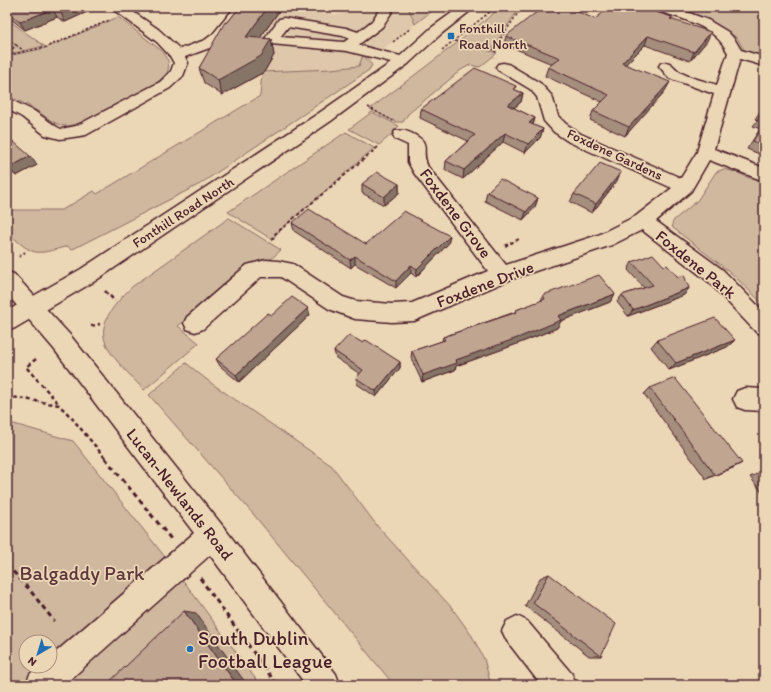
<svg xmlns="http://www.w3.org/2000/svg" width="771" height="692" font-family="Itim,sans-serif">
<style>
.built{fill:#dec7aa}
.green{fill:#d0b89f;stroke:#8d6c65;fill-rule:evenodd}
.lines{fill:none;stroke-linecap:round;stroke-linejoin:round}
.minor-casing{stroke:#4a1f2b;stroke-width:3}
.major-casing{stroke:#4a1f2b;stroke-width:3}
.path-far3{stroke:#4a1f2b;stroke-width:1.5;stroke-dasharray:2.5 2;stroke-linecap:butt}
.path-far2{stroke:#4a1f2b;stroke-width:2;stroke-dasharray:3.5 2.5;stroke-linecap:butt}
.path-far1{stroke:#4a1f2b;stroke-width:2.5;stroke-dasharray:4 3;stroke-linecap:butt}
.path{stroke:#4a1f2b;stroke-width:3;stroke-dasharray:5 4;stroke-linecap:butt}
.minor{fill:#ebd6b5;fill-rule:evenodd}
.major{fill:#ebd6b5;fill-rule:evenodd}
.wall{fill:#a58e7d;stroke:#4a1f2b}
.shaded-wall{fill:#867466;stroke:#4a1f2b}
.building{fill:#c0a591;stroke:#4a1f2b}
.poi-dot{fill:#1f6fb2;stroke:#ebd6b5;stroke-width:1.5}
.labels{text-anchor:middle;stroke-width:3.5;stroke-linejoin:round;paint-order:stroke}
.far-poi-label{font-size:14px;fill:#4a1f2b;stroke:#ebd6b5;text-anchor:start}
.far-street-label{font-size:14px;fill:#4a1f2b;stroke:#ebd6b5}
.street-label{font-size:17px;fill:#4a1f2b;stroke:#ebd6b5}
.near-park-label{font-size:20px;fill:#5e363c;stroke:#ebd6b5}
.near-poi-label{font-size:20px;fill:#4a1f2b;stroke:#ebd6b5;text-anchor:start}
</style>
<rect width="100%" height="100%" fill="#ebd6b5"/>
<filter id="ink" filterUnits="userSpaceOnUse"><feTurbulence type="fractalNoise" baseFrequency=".025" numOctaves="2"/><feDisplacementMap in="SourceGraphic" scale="8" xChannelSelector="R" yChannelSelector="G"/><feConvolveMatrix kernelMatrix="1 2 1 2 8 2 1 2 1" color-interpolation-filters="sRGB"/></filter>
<g filter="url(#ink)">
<!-- built -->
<path class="built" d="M255,7H295L336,15L363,7H408L415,24L360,66L331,69L262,72Z"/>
<!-- green -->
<g class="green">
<path d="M408,7H437L415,24Z"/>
<path d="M501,7H524L516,13L492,49L461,40Z"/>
<path d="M669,7H758L764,9V57L744,50L737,38L722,28Z"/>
<path d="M118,17L162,51C167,57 171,64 167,73C160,86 81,127 66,126C53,125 45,115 34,109C26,103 16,101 7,95V56L46,48Z"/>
<path d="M7,19L44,46L7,55V50L11,48L7,45Z"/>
<path d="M458,42L497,53L480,67L470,65L461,70L408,114L403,122H396L370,109Z"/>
<path d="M363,55L372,65L369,70L200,184L71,250L68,246C33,256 34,256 7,232V210H62L94,191L97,194L260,96L262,72L331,69L359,66Z"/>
<path d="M372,112L399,126L396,129L397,130L379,145L349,129Z"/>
<path d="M346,132L374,148L276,234L273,240L228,212Z"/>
<path d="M724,169L738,173L764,184V305L730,272L673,228L672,224L674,220L697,201L716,172Z"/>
<path d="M229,218L281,250L271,259L260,260L250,265L178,326L199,343L144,390C105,348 82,334 133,286Z"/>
<path d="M186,363L211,383L332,466L378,527L452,608L472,636L484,659L491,685H394L254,515L149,395Z"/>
<path d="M7,423L14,424L73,441L177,572L260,685H7ZM26,642H50V666H26Z"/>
</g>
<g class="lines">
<!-- minor casing -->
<g class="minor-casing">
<g id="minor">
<path d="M110,7H126L158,29L180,49L205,40L213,34L235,7H249L223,40L215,46L185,57L188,63L183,76L170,88L86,135L80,136L60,139L45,135L22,117L7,109V98L34,111L57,127L61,129L76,126L160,82L171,71L174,63L170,56L157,42Z"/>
<path d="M381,7H395L382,27L358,45L408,58L410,61L408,64L403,65L347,51L271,44L266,43L264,40L279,19L284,18L346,28L358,32L372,21ZM288,27L343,36L350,38L344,42L280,37Z"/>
<path d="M653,7H673L708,20L728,32L735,40L741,50L764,57V66L740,59L714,149L764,168V181L709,160L691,191L656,221L723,270L764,312V335L756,332L709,282L642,230L612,245L509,280L414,321L392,322L355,319L329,309L281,277H261L203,329L195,332L187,329L184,323L187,317L247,265L266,260L278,261L293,264L343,297L356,301L392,304L412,303L488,271L414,173L408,162V145L395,139L393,135L395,131C401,130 405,130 411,133C434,144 419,148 428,167L506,265L598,235L636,216L672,188L569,142L554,132L544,121L537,97L530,89L498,70L496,67L498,64L503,63L508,64L540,83L552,96L558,116L566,124L581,134L681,178L697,152L714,94L669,78L659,66L661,63C672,60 672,67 680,72C689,78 706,81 717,85L728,53C715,25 682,19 655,10Z"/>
<path d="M7,272L14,274L70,335L222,525L336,674L340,685H306L210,555L64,685H26L30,674L39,666H50V657L194,533L54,349L7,294Z"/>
<path d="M745,388L764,389V411L745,410L737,407L733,399L737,391Z"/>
<path d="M517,616L527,621L572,674L576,685H541L507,641L502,631L507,621Z"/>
</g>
</g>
<!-- major casing -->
<g class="major-casing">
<path id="major" d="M460,7H475L441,34L408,64L331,121L95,281L15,328L7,331V311L81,269L319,113L398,58L431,28Z"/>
</g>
<!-- path-far3 -->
<g class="path-far3">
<path d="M7,39L16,45L7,55"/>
<path d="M455,41L493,50L498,53"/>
<path d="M393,42L411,28"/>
<path d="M16,45L24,51"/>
<path d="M442,50L496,7"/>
<path d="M493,50L518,13L526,7"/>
<path d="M9,55L46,47L110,20"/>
<path d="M368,107L393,121"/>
</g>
<!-- path-far2 -->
<g class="path-far2">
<path d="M272,240L274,235L378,147"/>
<path d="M505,246L521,238"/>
<path d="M19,257L25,252"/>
</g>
<!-- path-far1 -->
<g class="path-far1">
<path d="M105,291L115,301"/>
<path d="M91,326L100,324"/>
<path d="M36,359L26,367L59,404"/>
<path d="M7,396L59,405L71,417L106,459"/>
</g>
<!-- path -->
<g class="path">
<path d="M105,458L171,539"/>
<path d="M7,565L29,589L54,621"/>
<path d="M200,578L277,685"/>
</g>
<!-- minor -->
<use href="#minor" class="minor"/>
<!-- major -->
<use href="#major" class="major"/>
</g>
<!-- wall -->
<g class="wall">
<path d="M7,7H85L87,12L65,22L57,17L25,30L7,16Z"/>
<path d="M240,7H282L260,38L271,39L274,55L264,72L222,95L204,83L199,68L227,23Z"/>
<path d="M672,17L671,19L707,41L690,61L645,45L625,65L665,91L625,136L590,120L593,111L602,102L545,76L548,67L552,64L504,44L506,36L595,19Z"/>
<path d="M516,86L515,90L523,93L521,102L514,108L535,118L533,125L543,129L540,138L525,153L503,142L463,179L445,170L446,161L468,141L420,118L421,109Z"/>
<path d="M764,103V156L747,149L760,129L753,126L758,120L755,119L763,107H762Z"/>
<path d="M7,136L37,165L16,176L7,168Z"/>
<path d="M617,181L592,213L570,202L574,194Z"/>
<path d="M362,184H399V193L384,205L362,193Z"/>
<path d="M487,192L538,198L535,207L523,220L485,201Z"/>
<path d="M292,223L366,244L450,236L448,244L416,277L411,273L396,288L355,264L351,268L294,231Z"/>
<path d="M632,262L664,266L678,277L689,288L684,295L628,316L617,302L622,295L644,288L628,270Z"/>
<path d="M615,294L610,302L561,321L557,328L517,344L456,366L455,370L422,382L411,358L412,351L442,341L443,337L515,312L516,310L541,301L543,295Z"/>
<path d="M272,315H310L239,382L220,366L216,359Z"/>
<path d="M657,340H735L727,347L669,370L651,347Z"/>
<path d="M363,343L400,362V368L376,397L357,384L356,378L360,374L336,358L334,351Z"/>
<path d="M650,388L742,463L706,479L644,394Z"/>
<path d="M764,471V495L750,477Z"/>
<path d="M549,574L601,656H589L525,606L540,578Z"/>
</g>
<!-- shaded-wall -->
<g class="shaded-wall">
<path d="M76,7H85L87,12L65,22L61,13Z"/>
<path d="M268,7H282L250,52L246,37Z"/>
<path d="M53,9L57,17L25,30L20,22Z"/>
<path d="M711,32L707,41L690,61L694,52Z"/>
<path d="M648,36L645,45L618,72L622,63Z"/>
<path d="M271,39L274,55L264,72L222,95L218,80Z"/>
<path d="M670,82L665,91L625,136L629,127Z"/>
<path d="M523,93L521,102L506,114L508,105Z"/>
<path d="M535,118L532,127L529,123Z"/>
<path d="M543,129L540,138L525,153L528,144Z"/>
<path d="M505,133L503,142L463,179L464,170Z"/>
<path d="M30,156L37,165L16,176L9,168Z"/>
<path d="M621,172L617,181L592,213L596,204Z"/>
<path d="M399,184V193L384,205V197Z"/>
<path d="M538,198L535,207L523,220L526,212Z"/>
<path d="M450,236L448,244L416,277L417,269Z"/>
<path d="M355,256V264L351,268L350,260Z"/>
<path d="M411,265V273L396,288V281Z"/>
<path d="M689,288L684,295L628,316L633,310Z"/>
<path d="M615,294L610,302L561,321L557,328L517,344L456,366L455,370L422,382L423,375L456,360L558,316Z"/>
<path d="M308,308L310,315L239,382L236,375Z"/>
<path d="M735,340L727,347L669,370L676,363Z"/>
<path d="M400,362V368L376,397V391Z"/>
<path d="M742,463L733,468L706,479Z"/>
<path d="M184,611L196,613L247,685H237Z"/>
</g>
<!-- building -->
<g class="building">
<path d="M7,7H76L61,13L53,9L20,22L7,12Z"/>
<path d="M240,7H268L246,37L271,39L261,56L218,80L199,68L225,22L227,23Z"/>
<path d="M543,7H566L595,19L610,7H640L672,17L670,19L711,32L694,52L648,36L622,63L670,82L629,127L593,111L609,95L548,67L560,58L506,36Z"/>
<path d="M475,68L516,86L513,89L523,93L508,105L535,118L529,123L543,129L528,144L505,133L464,170L446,161L475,135L421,109Z"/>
<path d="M764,106V120L759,118L764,112L761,111Z"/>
<path d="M764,124V145L753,141Z"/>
<path d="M7,136L30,156L9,168L7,166Z"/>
<path d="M600,163L621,172L596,204L574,194Z"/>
<path d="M377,172L399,184L384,197L362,184Z"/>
<path d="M500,179L538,198L526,212L487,192Z"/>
<path d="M309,209L366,244L404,211L450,236L417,269L411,265L396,281L355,256L350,260L292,223Z"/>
<path d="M653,254L664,266L667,265L678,277L684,275L689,288L633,310L622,295L653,285L632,262Z"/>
<path d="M599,275L615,294L558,316L561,320L520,337L456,360L457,363L423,375L412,351L445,340L443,337L517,312L516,310L545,299L543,295Z"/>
<path d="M292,297L308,308L236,375L216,359L268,313L272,315Z"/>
<path d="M715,318L735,340L676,363L657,340Z"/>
<path d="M349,335L363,343L366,340L400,362L376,391L356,378L363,370L334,351Z"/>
<path d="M675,378L742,463L715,475L650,388Z"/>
<path d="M764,471V478L760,473Z"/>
<path d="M549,574L616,624L601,656L533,603Z"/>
<path d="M184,611L237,685H106Z"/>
</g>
</g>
<!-- markers -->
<g class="poi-dot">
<rect x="447" y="32" width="8" height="8" rx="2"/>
<circle cx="190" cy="649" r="4"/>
</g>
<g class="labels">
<!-- far-poi labels -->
<g class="far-poi-label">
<text x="459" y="33">Fonthill<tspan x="459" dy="16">Road North</tspan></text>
</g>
<!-- far-street labels -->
<g class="far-street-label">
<text transform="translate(615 154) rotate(25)" y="5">Foxdene Gardens</text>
<text transform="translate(183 212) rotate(-33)" y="5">Fonthill Road North</text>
</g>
<!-- street labels -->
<g class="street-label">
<text transform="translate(456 213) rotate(53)" y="6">Foxdene Grove</text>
<text transform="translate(696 264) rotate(39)" y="6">Foxdene Park</text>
<text transform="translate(485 284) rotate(-21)" y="6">Foxdene Drive</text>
<text transform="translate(180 494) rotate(52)" y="6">Lucan-Newlands Road</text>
</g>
<!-- near-park labels -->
<g class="near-park-label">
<text x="82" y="580">Balgaddy Park</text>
</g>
<!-- near-poi labels -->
<g class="near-poi-label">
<text x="198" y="645">South Dublin<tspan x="198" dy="23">Football League</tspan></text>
</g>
</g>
<!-- margin -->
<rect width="771" height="692" fill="none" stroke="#ebd6b5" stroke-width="24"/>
<rect x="12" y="12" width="747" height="668" fill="none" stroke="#4a1f2b" stroke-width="1.5" filter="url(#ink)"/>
<!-- north arrow -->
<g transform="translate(38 654) rotate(218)"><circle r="19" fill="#ebd6b5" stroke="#ab8d7e"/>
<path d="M0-3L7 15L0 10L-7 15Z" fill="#1f6fb2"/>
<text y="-6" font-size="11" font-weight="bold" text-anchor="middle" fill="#4a1f2b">N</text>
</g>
</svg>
